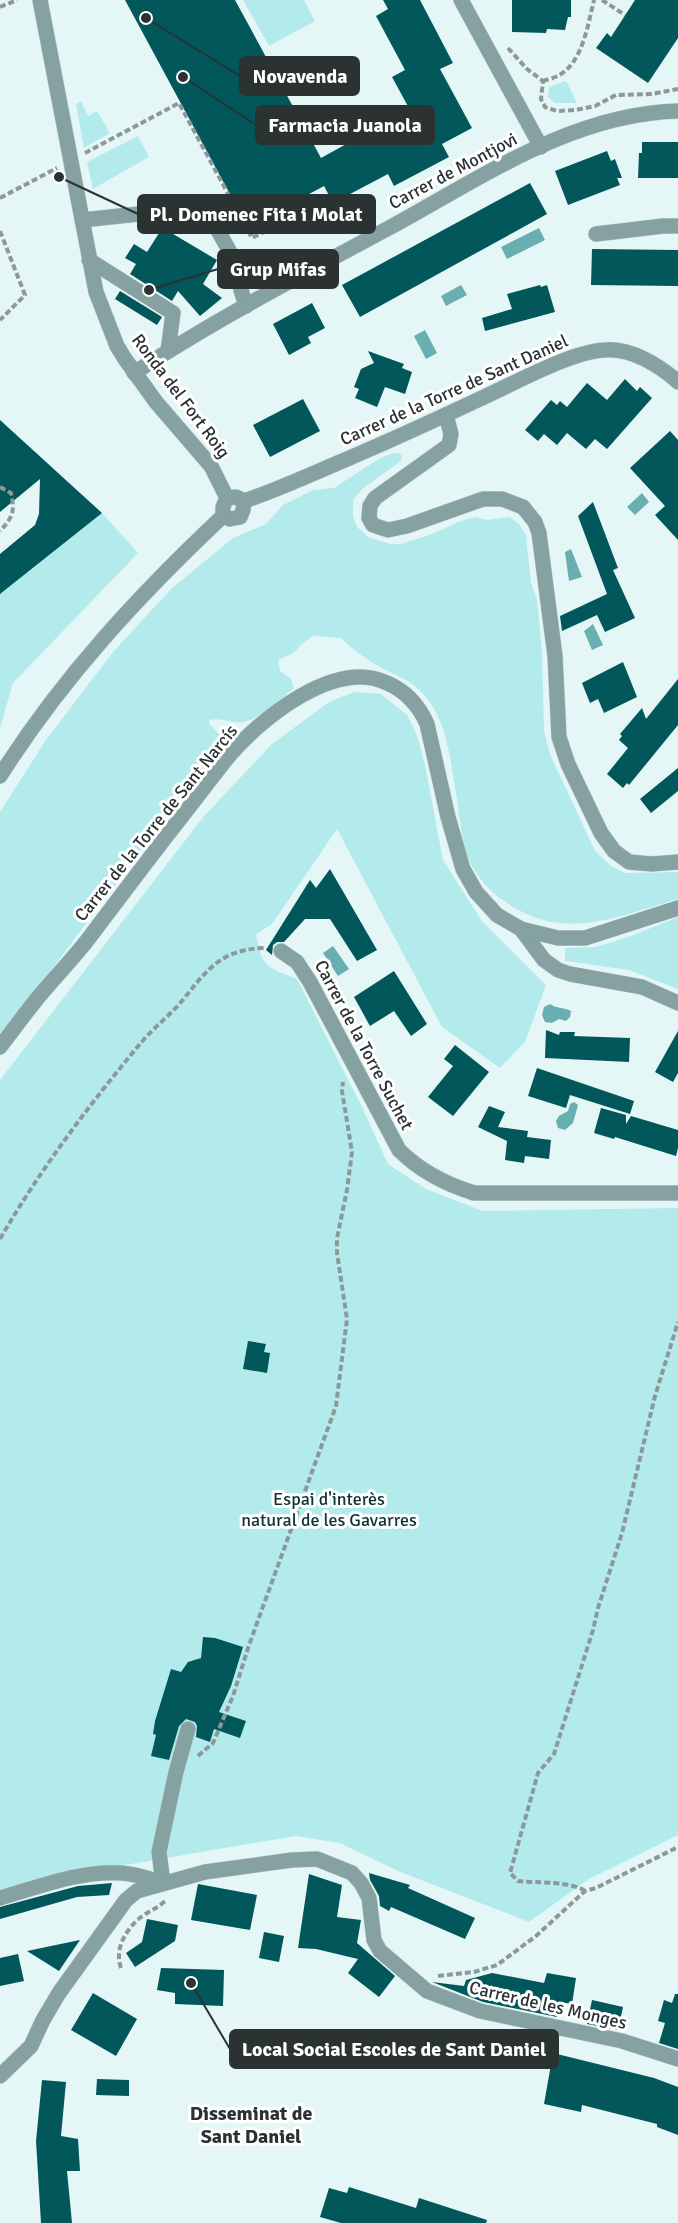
<svg xmlns="http://www.w3.org/2000/svg" width="678" height="2223" font-family="Signika,sans-serif">
<style>
.green{fill:#b3ebed}
.water{fill:#69aeb1}
.building{fill:#01575a}
.lines{fill:none;stroke-linecap:round;stroke-linejoin:round}
.minor-casing{stroke:#c4d3d4;stroke-width:16}
.path{stroke:#8c9899;stroke-width:4;stroke-dasharray:6 3;stroke-linecap:butt}
.minor{stroke:#85a1a2;stroke-width:15}
.labels{text-anchor:middle;stroke-width:6;stroke-linejoin:round;paint-order:stroke}
.street-label{font-size:18px;fill:#2b3232;stroke:#fff}
.park-label{font-size:18px;fill:#0f3234;stroke:#fff}
.neighbourhood-label{font-size:20px;font-weight:bold;fill:#2b3232;stroke:#fff}
.leader{fill:none;stroke:#2b3232;stroke-width:2}
.callout-dot{fill:#2b3232;stroke:#fff;stroke-width:2}
.callout{fill:#2b3232;stroke:#2b3232;stroke-width:2}
.callout-label{font-size:20px;text-anchor:middle;font-weight:bold;fill:#fff}
</style>
<rect width="100%" height="100%" fill="#e5f6f7"/>
<!-- green -->
<g class="green">
<path d="M243,0H304L315,21L269,46Z"/>
<path d="M566,81L577,103H555L548,97L549,87Z"/>
<path d="M81,101L88,116L97,111L110,133L84,148L76,104Z"/>
<path d="M138,136L149,157L93,189L87,162Z"/>
<path d="M394,453H399L402,456L401,461L361,490L353,500V517L358,528L368,537L390,544H401L432,534L458,522L475,517L487,520L509,517L519,524L526,535L531,583L537,600L542,651L544,730L550,754L595,851L611,866L625,873L678,872V899C616,917 562,943 504,901C489,891 473,873 467,855C461,836 459,813 456,792C450,762 448,727 429,701C412,678 396,677 373,663C362,656 351,648 341,638L313,636L302,644L293,653L278,660L280,671L291,679L294,688C279,700 261,719 242,722C231,724 223,717 209,720L210,725L221,736V745L216,754L187,789L55,965L0,1033V812L46,740L113,652L171,589L233,538L266,524L283,505L313,490L334,488L380,458Z"/>
<path d="M102,513L138,553L13,683L0,728V594Z"/>
<path d="M354,692L381,694L407,715L417,735L425,765L443,860L482,921L546,985L525,1042L500,1068L442,1027L337,829L272,924L256,934C262,968 267,967 297,979L362,1107L388,1164L426,1189L483,1211L678,1208V1835L589,1879L529,1922L398,1871L340,1843L296,1836L78,1873L0,1892V1080L204,816L272,744L329,702Z"/>
<path d="M678,917V989L629,970L565,961V948L596,947L631,936Z"/>
</g>
<!-- water -->
<g class="water">
<path d="M539,228L545,240L507,259L501,247Z"/>
<path d="M461,285L467,295L446,306L441,296Z"/>
<path d="M425,330L437,353L426,359L414,336Z"/>
<path d="M642,493L649,502L635,515L627,507Z"/>
<path d="M571,549L582,577L569,581L565,552Z"/>
<path d="M593,624L603,645L592,650L584,631Z"/>
<path d="M333,946L349,969L338,976L323,953Z"/>
<path d="M550,1004C557,1009 563,1007 571,1011L570,1017L566,1021L559,1019L552,1023L545,1022L542,1015L544,1007Z"/>
<path d="M574,1102L578,1105L573,1123L565,1130L558,1128L556,1121L559,1116L568,1111L570,1104Z"/>
</g>
<!-- building -->
<g class="building">
<path d="M125,0H235L321,158L379,126L385,137L416,121L392,77L405,70L376,16L388,9L383,0H420L453,63L440,69L472,128L442,144L449,157L394,186L388,174L333,203L324,186L285,207L289,216L252,235Z"/>
<path d="M512,0H571V17H568L565,30L547,29L546,33L512,32Z"/>
<path d="M635,0H678V38L648,83L596,48L607,33L611,37Z"/>
<path d="M642,142H678V178H638L639,153H642Z"/>
<path d="M607,151L611,161L615,159L622,178H617L620,185L568,205L555,171Z"/>
<path d="M530,183L547,214L360,317L342,285Z"/>
<path d="M161,230L167,233L168,231L217,260L203,284L222,298L200,316L178,291L172,301L130,274L136,264L125,258L134,244L147,252Z"/>
<path d="M592,249L678,250V286L591,285Z"/>
<path d="M540,285L541,287L547,285L555,312L485,331L482,318L512,309L507,294Z"/>
<path d="M120,291L162,317L157,325L115,299Z"/>
<path d="M312,303L325,328L308,337L311,343L289,355L273,324Z"/>
<path d="M368,351L404,364L402,368L412,372L405,394L385,387L377,407L355,398L359,389L354,387L361,369L374,363Z"/>
<path d="M625,379L637,391L640,387L652,398L607,449L595,439L586,449L567,433L557,445L544,434L538,441L525,430L551,400L557,405L560,401L567,407L587,383L607,400Z"/>
<path d="M303,399L320,431L270,457L253,425Z"/>
<path d="M0,420L102,513L0,594V554L35,525L39,514L40,479L0,512Z"/>
<path d="M670,431L678,440V540L655,515L665,506L630,468Z"/>
<path d="M593,502L618,568L613,570L635,618L605,632L597,615L562,631L560,616L607,594L578,516Z"/>
<path d="M623,662L637,697L604,713L598,699L590,703L582,683Z"/>
<path d="M678,679V725L629,785L627,783L623,788L607,774L628,748L619,740L622,736L620,734L642,708L646,719Z"/>
<path d="M678,768V791L651,813L640,799Z"/>
<path d="M330,869L377,950L357,961L330,919H305L284,942H277L273,945L272,955L266,950L310,880L316,888Z"/>
<path d="M394,971L427,1024L411,1036L394,1011L370,1026L354,997Z"/>
<path d="M546,1030L559,1035L560,1032H575L574,1036L630,1038L629,1062L545,1058Z"/>
<path d="M678,1031V1073L673,1082L655,1072Z"/>
<path d="M455,1045L489,1072L453,1116L428,1097L453,1066L444,1059Z"/>
<path d="M537,1068L634,1101L630,1114L570,1095L566,1108L528,1096Z"/>
<path d="M489,1106L505,1112L498,1127L528,1131L527,1137L551,1140L549,1159L525,1156L524,1163L505,1160L507,1141L478,1127Z"/>
<path d="M601,1108L626,1115V1124L631,1116L678,1130V1148L676,1156L615,1137L614,1139L594,1133Z"/>
<path d="M248,1341L266,1344L264,1352L270,1353L267,1373L243,1369Z"/>
<path d="M203,1637L215,1638L243,1647L231,1686L219,1712L246,1721L240,1738L214,1729L210,1742L196,1737L197,1726L195,1722L186,1719L179,1726L169,1760L151,1756L156,1735L153,1734L155,1721L171,1669L181,1672L188,1662L201,1658Z"/>
<path d="M369,1873L410,1885L408,1888L475,1918L465,1939L391,1907L389,1911L380,1906L379,1896L370,1880Z"/>
<path d="M309,1874L342,1885L337,1917L361,1920L357,1943L395,1976L379,1997L348,1973L358,1959L316,1949L298,1948Z"/>
<path d="M112,1883L109,1895L77,1897L0,1919V1907L78,1886Z"/>
<path d="M198,1884L257,1895L250,1930L191,1920Z"/>
<path d="M147,1919L178,1925L175,1941L135,1967L126,1953L142,1942Z"/>
<path d="M264,1932L284,1936L279,1962L259,1958Z"/>
<path d="M80,1940L59,1971L27,1951L51,1946Z"/>
<path d="M18,1954L24,1981L0,1986V1958Z"/>
<path d="M161,1968L224,1970L223,2006L175,2004V1993L157,1990Z"/>
<path d="M492,1973L544,1983L547,1973L576,1978L572,2004L560,2002L557,2017L483,2002L432,1982L464,1986L466,1980Z"/>
<path d="M93,1993L137,2019L116,2056L71,2030Z"/>
<path d="M675,1994H678V2049L659,2043L665,2023L658,2021L664,2000L672,2003Z"/>
<path d="M592,2000L623,2007L618,2030L587,2024Z"/>
<path d="M553,2053L654,2078L678,2087V2135L657,2127V2124L582,2105L581,2112L544,2104Z"/>
<path d="M97,2079L129,2080V2096L96,2095Z"/>
<path d="M42,2080L66,2082L61,2136L78,2139L80,2171H67L72,2223H41L36,2141Z"/>
<path d="M349,2187L416,2208L419,2198L487,2220L486,2223H341L320,2217L329,2188L347,2193Z"/>
</g>
<g class="lines">
<!-- minor casing -->
<g class="minor-casing">
<g id="minor">
<path d="M40,0L96,292L117,346L125,359L156,402L211,466L227,498"/>
<path d="M461,0L541,147"/>
<path d="M82,220L205,207L236,263L241,290L246,306"/>
<path d="M596,234L663,226H678"/>
<path d="M89,260L173,313L168,351"/>
<path d="M134,373C215,320 301,275 387,229C478,180 570,114 678,111"/>
<path d="M446,415L451,434L449,445L375,498L370,506L369,518L373,525L388,530L407,526L483,499H502L523,507L535,522L539,533L555,656L559,737L568,764L601,833L614,851L629,862L652,864L678,862"/>
<path d="M236,497L244,501L243,510L240,517L230,519L223,516V507L227,498Z"/>
<path d="M244,501C274,491 303,478 333,465C383,444 433,421 482,398C513,384 572,351 605,350C631,348 659,365 678,382"/>
<path d="M0,776C62,678 139,595 223,516"/>
<path d="M521,929L544,960L558,970L570,974L642,987L678,1003"/>
<path d="M281,951L297,962L310,982L399,1150C420,1171 445,1184 474,1193H678"/>
<path d="M0,1047C12,1031 24,1015 36,1000C53,979 73,959 89,938C117,901 144,865 172,829C191,805 209,781 228,757C260,719 335,658 387,683C406,691 419,706 427,724L448,817L463,869L476,892L497,915L521,929L558,938H585L678,908"/>
<path d="M163,1883L159,1852L176,1772L188,1729"/>
<path d="M0,1898C39,1887 81,1870 122,1873C136,1874 150,1879 163,1883"/>
<path d="M0,2076L31,2046L43,2020L59,1993L126,1900L137,1891L205,1872L292,1860L317,1859L352,1873L361,1883L369,1898L374,1940L380,1951L427,1991L480,2011L622,2041L678,2059"/>
</g>
</g>
<!-- path -->
<g class="path">
<path d="M602,0L625,15"/>
<path d="M0,7L17,0"/>
<path d="M508,48L527,69L543,81L541,99L545,107L557,111L576,110L595,106L616,95L652,94L678,89"/>
<path d="M543,81C548,79 556,78 561,74C583,60 588,24 594,0"/>
<path d="M85,153L179,103L252,238L289,219"/>
<path d="M0,198L57,168"/>
<path d="M0,231L25,295L0,320"/>
<path d="M0,487L11,493C15,512 13,517 0,531"/>
<path d="M0,1239C41,1168 92,1101 145,1038C156,1026 170,1015 181,1002C193,988 202,974 218,962C231,952 249,948 266,948"/>
<path d="M198,1756L213,1743L233,1696L249,1645L336,1406L347,1319L337,1253V1238L347,1190L352,1152L342,1091L343,1082"/>
<path d="M585,1891C572,1881 535,1883 518,1881L510,1873L538,1773L554,1754L593,1630L598,1608L622,1533L655,1396L678,1322"/>
<path d="M121,1968C114,1949 126,1929 141,1917C149,1911 158,1908 165,1901"/>
<path d="M438,1976L474,1972L497,1965L536,1936L585,1891L596,1888L678,1847"/>
</g>
<!-- minor -->
<use href="#minor" class="minor"/>
</g>
<g class="labels">
<!-- street labels -->
<g class="street-label">
<text transform="translate(453 171) rotate(-28)" y="6">Carrer de Montjovi</text>
<text transform="translate(454 390) rotate(-24)" y="6">Carrer de la Torre de Sant Daniel</text>
<text transform="translate(181 396) rotate(53)" y="6">Ronda del Fort Roig</text>
<text transform="translate(156 823) rotate(-51)" y="6">Carrer de la Torre de Sant Narcís</text>
<text transform="translate(364 1045) rotate(62)" y="6">Carrer de la Torre Suchet</text>
<text transform="translate(548 2005) rotate(13)" y="6">Carrer de les Monges</text>
</g>
<!-- park labels -->
<g class="park-label">
<text x="329" y="1505">Espai d'interès<tspan x="329" dy="21">natural de les Gavarres</tspan></text>
</g>
<!-- neighbourhood labels -->
<g class="neighbourhood-label">
<text x="251" y="2120">Disseminat de<tspan x="251" dy="23">Sant Daniel</tspan></text>
</g>
</g>
<!-- callouts -->
<path class="leader" d="M146 18L240 76M183 77L256 125M59 177L138 214M149 290L218 269M191 1983L230 2049"/>
<g class="callout-dot">
<circle cx="146" cy="18" r="6"/>
<circle cx="183" cy="77" r="6"/>
<circle cx="59" cy="177" r="6"/>
<circle cx="149" cy="290" r="6"/>
<circle cx="191" cy="1983" r="6"/>
</g>
<g class="callout">
<rect x="240" y="57" width="119" height="38" rx="6"/>
<rect x="256" y="106" width="178" height="38" rx="6"/>
<rect x="138" y="195" width="237" height="38" rx="6"/>
<rect x="218" y="250" width="120" height="38" rx="6"/>
<rect x="230" y="2030" width="328" height="38" rx="6"/>
</g>
<g class="callout-label">
<text x="300" y="83">Novavenda</text>
<text x="345" y="132">Farmacia Juanola</text>
<text x="256" y="221">Pl. Domenec Fita i Molat</text>
<text x="278" y="276">Grup Mifas</text>
<text x="394" y="2056">Local Social Escoles de Sant Daniel</text>
</g>
</svg>
